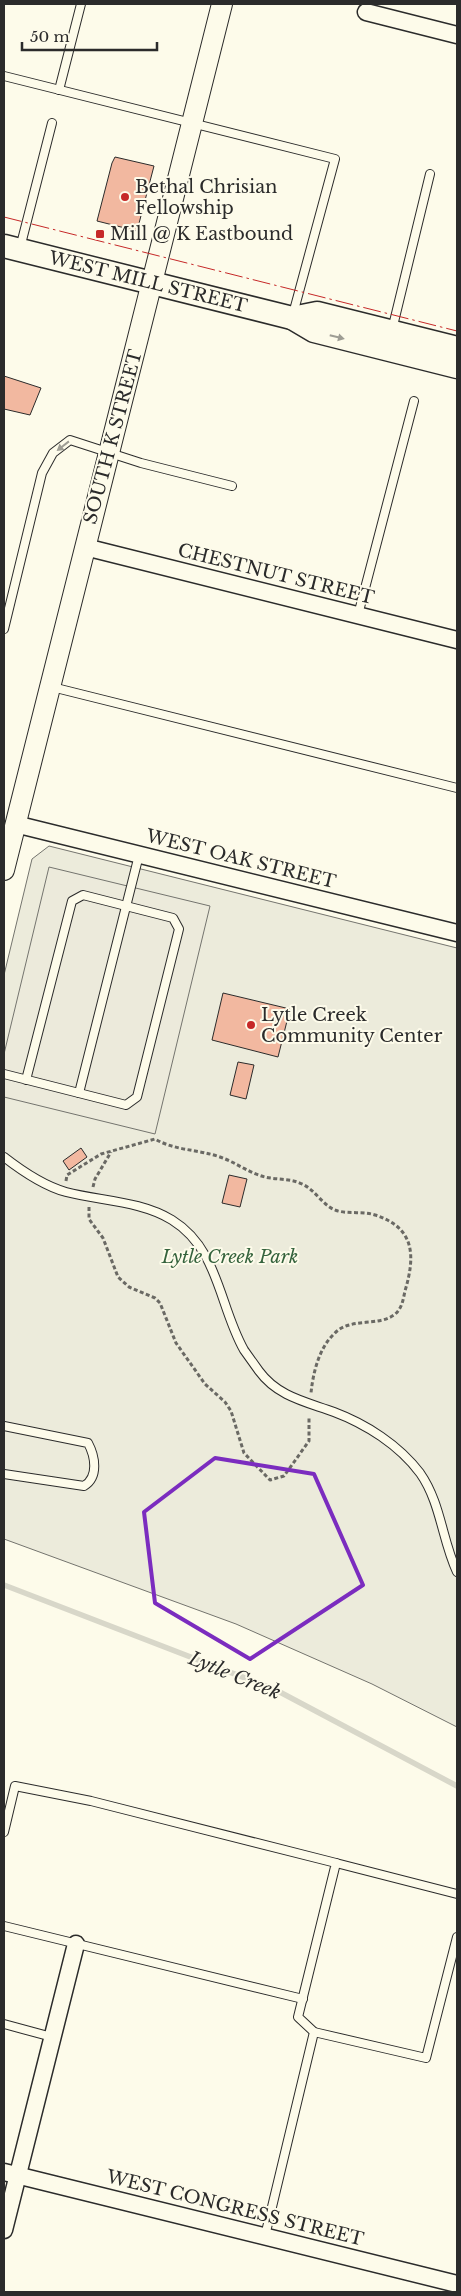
<svg xmlns="http://www.w3.org/2000/svg" width="461" height="2296" font-family="'Libre Baskerville',serif">
<style>
.green{fill:#ecebdb;stroke:#74746e}
.parking{fill:#eceadb;stroke:#74746e}
.lines{fill:none;stroke-linecap:round;stroke-linejoin:round}
.stream{stroke:#d8d7c9;stroke-width:5.5}
.building{fill:#f2b8a0;stroke:#2b2b2b}
.service-casing{stroke:#2b2b2b;stroke-width:10}
.minor-casing{stroke:#2b2b2b;stroke-width:19}
.tertiary-casing{stroke:#2b2b2b;stroke-width:22}
.secondary-casing{stroke:#2b2b2b;stroke-width:25}
.path{stroke:#6a6964;stroke-width:3;stroke-dasharray:4 2.5;stroke-linecap:butt}
.service{stroke:#fdfbea;stroke-width:8}
.minor{stroke:#fdfbea;stroke-width:16}
.tertiary{stroke:#fdfbea;stroke-width:20}
.secondary{stroke:#fdfbea;stroke-width:22}
.power{stroke:#c62828;stroke-width:1;stroke-dasharray:18 4 2.5 4;stroke-linecap:butt}
.oneway{fill:#9e9d94}
.marked{fill:none;stroke:#7b2cbf;stroke-width:4;stroke-linejoin:round}
.poi-dot{fill:#c62828;stroke:#fdfbea;stroke-width:2}
.labels{text-anchor:middle;stroke-width:4;stroke-linejoin:round;paint-order:stroke}
.poi-label{font-size:18px;fill:#2b2b2b;stroke:#fdfbea;text-anchor:start}
.street-label{font-size:18px;fill:#2b2b2b;stroke:#fdfbea}
.park-label{font-size:18px;font-style:italic;fill:#34623c;stroke:#fdfbea}
.water-label{font-size:19px;font-style:italic;fill:#2b2b2b;stroke:#fdfbea}
</style>
<rect width="100%" height="100%" fill="#fdfbea"/>
<!-- green -->
<path class="green" d="M49,846L457,948V1727L372,1684L236,1624L4,1539V975L32,859Z"/>
<!-- parking -->
<path class="parking" d="M49,867L210,906L155,1134L4,1097V1054Z"/>
<g class="lines">
<!-- stream -->
<path class="stream" d="M4,1585L276,1690L457,1786"/>
</g>
<!-- building -->
<g class="building">
<path d="M115,157L154,166L137,231L97,221L112,163Z"/>
<path d="M4,376L41,388L30,415L4,409Z"/>
<path d="M223,993L290,1009L278,1057L212,1040Z"/>
<path d="M238,1062L254,1065L246,1099L230,1095Z"/>
<path d="M81,1148L87,1157L69,1170L63,1161Z"/>
<path d="M229,1175L247,1179L240,1207L222,1203Z"/>
</g>
<g class="lines">
<!-- service casing -->
<g class="service-casing">
<g id="service">
<path d="M4,76L335,159L293,314"/>
<path d="M59,90L81,4"/>
<path d="M20,248L52,123"/>
<path d="M392,330L430,174"/>
<path d="M358,615L414,401"/>
<path d="M4,629L42,473L53,453L70,440L141,463L232,486"/>
<path d="M52,687L457,788"/>
<path d="M4,1074L126,1105L137,1097L179,929L173,918L83,895L72,901L26,1080"/>
<path d="M79,1093L139,855"/>
<path d="M4,1157C22,1171 44,1186 66,1192C101,1201 141,1201 172,1220C219,1249 219,1306 244,1350C249,1357 254,1364 259,1371C278,1397 307,1402 334,1412C366,1424 399,1445 420,1473C441,1503 442,1540 457,1572"/>
<path d="M4,1426L88,1443C95,1456 99,1477 84,1486L4,1474"/>
<path d="M4,1832L15,1786L91,1801L336,1863L298,2017L314,2032L265,2236"/>
<path d="M336,1863L457,1894"/>
<path d="M4,1926L303,1999"/>
<path d="M4,2024L52,2037"/>
<path d="M314,2032L426,2058L457,1937"/>
</g>
</g>
<!-- minor casing -->
<g class="minor-casing">
<g id="minor">
<path d="M366,12L457,35"/>
<path d="M85,547L457,640"/>
<path d="M15,824L457,933"/>
<path d="M4,2172L457,2284"/>
<path d="M4,2230L76,1944"/>
</g>
</g>
<!-- tertiary casing -->
<g class="tertiary-casing">
<path id="tertiary" d="M4,870L222,4"/>
</g>
<!-- secondary casing -->
<g class="secondary-casing">
<g id="secondary">
<path d="M4,246L292,318L314,331L457,367"/>
<path d="M292,318L317,313L457,348"/>
</g>
</g>
<!-- path -->
<g class="path">
<path d="M66,1181L67,1175L101,1154L155,1139C176,1151 197,1149 220,1157C235,1162 249,1173 265,1177C277,1180 290,1178 302,1184C316,1190 323,1207 338,1211C350,1214 363,1211 375,1215C416,1228 415,1257 405,1291C403,1300 402,1309 394,1315C377,1327 349,1317 334,1334C319,1348 313,1373 311,1393"/>
<path d="M93,1187L95,1179L111,1152"/>
<path d="M89,1207V1219L103,1238L118,1277L129,1287L155,1298L160,1303L176,1343L205,1384L225,1402L231,1411L244,1453L270,1480L284,1476L309,1441V1416"/>
</g>
<!-- service -->
<use href="#service" class="service"/>
<!-- minor -->
<use href="#minor" class="minor"/>
<!-- tertiary -->
<use href="#tertiary" class="tertiary"/>
<!-- secondary -->
<use href="#secondary" class="secondary"/>
<!-- power -->
<path class="power" d="M4,217L457,331"/>
</g>
<!-- one-way arrows -->
<defs><path id="oneway-solid" d="M-6-.8H1V-3.2L6.5 0L1 3.2V.8H-6Z" transform="scale(1.25)"/></defs>
<g class="oneway">
<use href="#oneway-solid" transform="translate(337 337) rotate(14)"/>
<use href="#oneway-solid" transform="translate(63 446) rotate(142)"/>
</g>
<!-- marked area -->
<path class="marked" d="M215,1458L314,1474L363,1585L250,1659L155,1603L144,1512Z"/>
<!-- markers -->
<g class="poi-dot">
<circle cx="125" cy="197" r="5"/>
<rect x="95" y="229" width="10" height="10" rx="2.5"/>
<circle cx="251" cy="1025" r="5"/>
</g>
<g class="labels">
<!-- poi labels -->
<g class="poi-label">
<text x="135" y="193">Bethal Chrisian<tspan x="135" dy="21">Fellowship</tspan></text>
<text x="110" y="240">Mill @ K Eastbound</text>
<text x="261" y="1021">Lytle Creek<tspan x="261" dy="21">Community Center</tspan></text>
</g>
<!-- street labels -->
<g class="street-label">
<text transform="translate(148 282) rotate(14)" y="6">WEST MILL STREET</text>
<text transform="translate(113 437) rotate(-75)" y="6">SOUTH K STREET</text>
<text transform="translate(276 574) rotate(14)" y="6">CHESTNUT STREET</text>
<text transform="translate(241 859) rotate(14)" y="6">WEST OAK STREET</text>
<text transform="translate(235 2208) rotate(14)" y="6">WEST CONGRESS STREET</text>
</g>
<!-- park labels -->
<g class="park-label">
<text x="230" y="1263">Lytle Creek Park</text>
</g>
<!-- water labels -->
<g class="water-label">
<text transform="translate(235 1675) rotate(22)" y="7">Lytle Creek</text>
</g>
</g>
<!-- border -->
<rect width="461" height="2296" fill="none" stroke="#2b2b2b" stroke-width="10"/>
<!-- scale -->
<path d="M22 42v8h135v-8" fill="none" stroke="#2b2b2b" stroke-width="2.5"/>
<text x="30" y="42" font-size="15" fill="#2b2b2b" stroke="#fdfbea" stroke-width="4" paint-order="stroke">50 m</text>
</svg>
